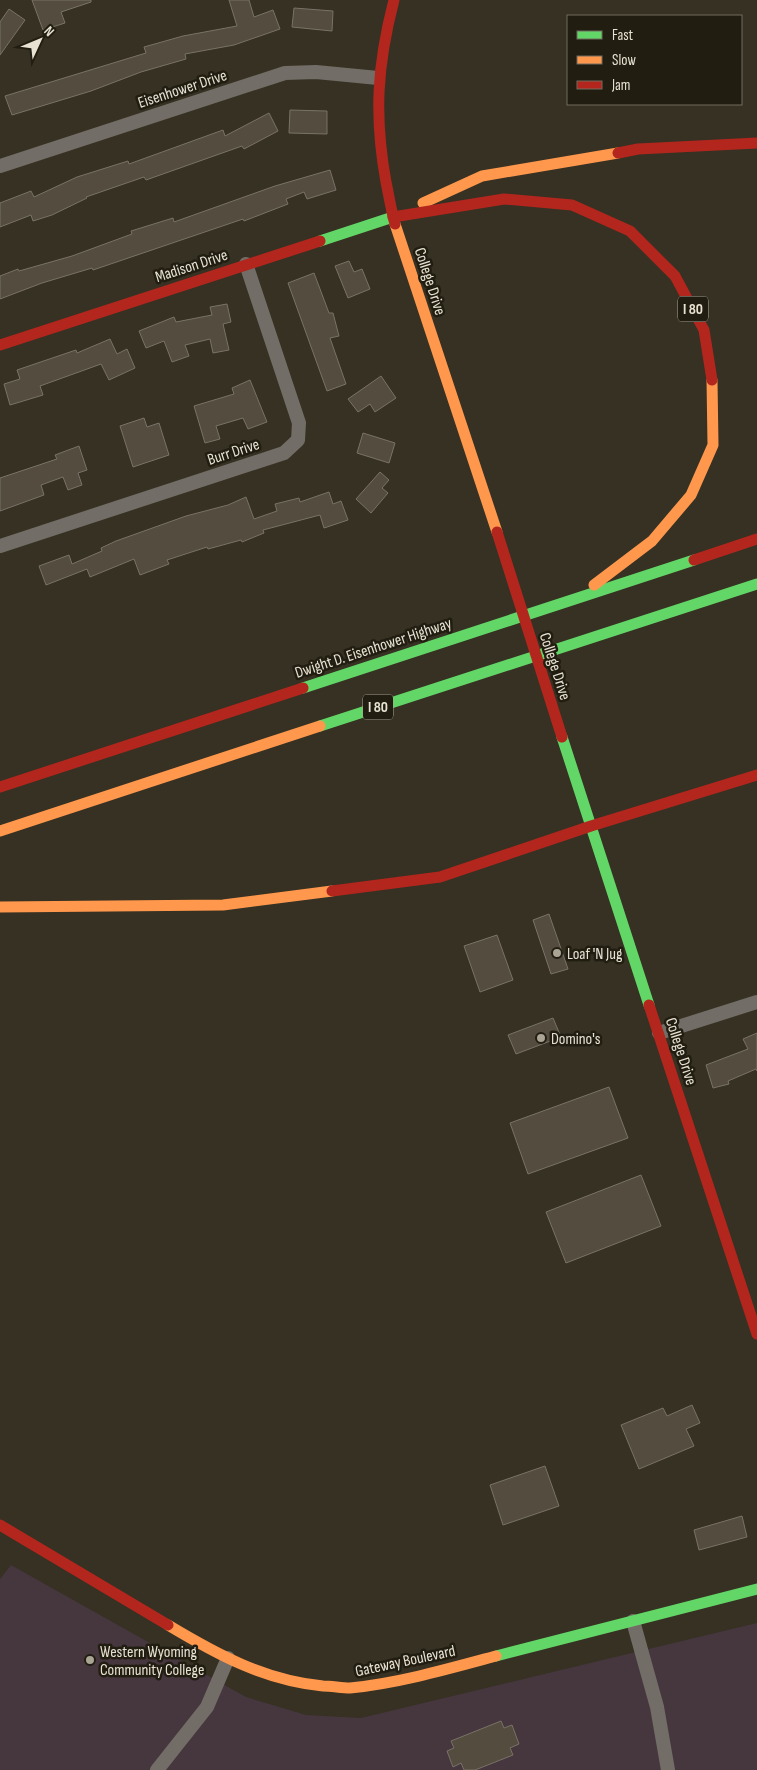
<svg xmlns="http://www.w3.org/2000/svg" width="757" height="1770" font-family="'Sofia Sans Condensed',sans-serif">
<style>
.education{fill:#46373f}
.building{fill:#534c3f;stroke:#797267}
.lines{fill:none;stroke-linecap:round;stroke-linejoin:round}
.street{stroke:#726d66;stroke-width:14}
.fast{stroke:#63d668;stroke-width:11}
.slow{stroke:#ff974d;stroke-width:11}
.jam{stroke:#b3261e;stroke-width:11}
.jam-bridge{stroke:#b3261e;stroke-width:11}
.poi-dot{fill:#aaa494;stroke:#211d11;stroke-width:2}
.labels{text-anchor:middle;stroke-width:5;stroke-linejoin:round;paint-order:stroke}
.shield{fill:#211d11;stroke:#aca798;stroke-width:1}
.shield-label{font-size:15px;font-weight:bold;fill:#e8e2d2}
.street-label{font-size:16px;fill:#e8e2d2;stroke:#211d11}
.poi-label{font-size:16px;fill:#e8e2d2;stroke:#211d11;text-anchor:start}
</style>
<rect width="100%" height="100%" fill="#363122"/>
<!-- education -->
<path class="education" d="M11,1565L246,1697L306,1715L361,1718L757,1623V1770H0V1579Z"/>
<!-- building -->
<g class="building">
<path d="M32,0H91V2L61,12L65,23L43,30Z"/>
<path d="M229,0H249L254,17L273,10L280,29L234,45L185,54L186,59L141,72L91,91L12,115L5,96L146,53L144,47L183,36L237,26Z"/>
<path d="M294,8L333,11L332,31L292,27Z"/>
<path d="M9,9L25,20L0,55V22Z"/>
<path d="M290,110L327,111V134L289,133Z"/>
<path d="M269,113L278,131L244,149L242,146L146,180L144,177L86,197L87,198L52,215L33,221L31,215L0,227V203L31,191L34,197L77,177L128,161L129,164L223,130L225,136Z"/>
<path d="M330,170L336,190L307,199L304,192L286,199L288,204L244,221L243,219L93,270L92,268L42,283L0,299V276L18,269L19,271L72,256L132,234L131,231L173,218L174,222L275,186Z"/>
<path d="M349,261L354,272L362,269L370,289L348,298L335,266Z"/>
<path d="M314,273L329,313H333L339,336L330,338L346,384L327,391L288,283Z"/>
<path d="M227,304L231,322L223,324L229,350L213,353L210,339L185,345L189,356L172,362L164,341L146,348L139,331L174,317L176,322L212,315L210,307Z"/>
<path d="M110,339L117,354L127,349L135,368L109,380L101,364L40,386L43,395L10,405L4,384L20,379L17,370L76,350L77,353Z"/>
<path d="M381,376L396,398L375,412L370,404L358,412L348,399Z"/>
<path d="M250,380L267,422L248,429L243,418L216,426L220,439L205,443L194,406L234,394L232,388Z"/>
<path d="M144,418L147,427L159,423L169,455L133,467L120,426Z"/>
<path d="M363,433L395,443L389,463L357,453Z"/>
<path d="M79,446L87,470L78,473L82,485L68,490L63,477L41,485L44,495L0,511V478L57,459L55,455Z"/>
<path d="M380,472L389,480L382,488L388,493L371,513L356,499Z"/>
<path d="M329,492L333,504L341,501L348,520L324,528L320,515L263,530L264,533L242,542L241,540L208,549L207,547L167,560L169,564L140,575L134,559L90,577L87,569L46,585L39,566L69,555L72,564L102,551L101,548L116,541L186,516L228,505L246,497L254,519L277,511L275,504L299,498L300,502Z"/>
<path d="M549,914L568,969L551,974L533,920Z"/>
<path d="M497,935L513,980L480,992L464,946Z"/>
<path d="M553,1018L561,1037L516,1054L508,1035Z"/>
<path d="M757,1033V1071L756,1069L728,1081L729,1084L713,1088L706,1065L748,1049L743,1039Z"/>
<path d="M609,1087L628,1138L528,1174L510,1123Z"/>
<path d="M641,1175L661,1226L566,1263L546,1212Z"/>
<path d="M692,1405L700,1423L686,1429L694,1446L639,1469L621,1425L663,1408L667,1416Z"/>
<path d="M545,1466L559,1506L503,1525L490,1485Z"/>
<path d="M742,1516L747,1537L699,1550L694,1530Z"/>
<path d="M501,1721L504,1728L512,1725L519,1744L510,1748L513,1755L475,1770H464L461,1763L453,1767L447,1751L454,1748L451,1741Z"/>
</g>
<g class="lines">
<!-- street -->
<g class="street">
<path d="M0,166L285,73L316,72L378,78"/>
<path d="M0,546L284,453L298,440L299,423L246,264"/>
<path d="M659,1033L757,1002"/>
<path d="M633,1621L657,1707L668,1770"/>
<path d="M157,1770L207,1707L228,1658"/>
</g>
<!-- fast -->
<g class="fast">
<path d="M320,241L393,217"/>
<path d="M303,688L694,560"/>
<path d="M320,726L757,584"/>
<path d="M562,737L649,1005"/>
<path d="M496,1656L757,1589"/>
</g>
<!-- slow -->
<g class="slow">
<path d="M423,203L482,176L618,153"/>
<path d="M395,224L497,532"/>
<path d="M594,585L652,541L691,495L713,445L712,380"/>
<path d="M0,831L320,726"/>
<path d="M0,907L223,905L332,891"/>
<path d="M168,1625C218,1655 264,1680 323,1686C332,1686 341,1688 350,1688C399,1683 448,1669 496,1656"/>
</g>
<!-- jam -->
<g class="jam">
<path d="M394,0C377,65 374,116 386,182C389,196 391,210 395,224"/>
<path d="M618,153L638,149L757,143"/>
<path d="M393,217L504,199L572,205L630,231L675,276L704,330L712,380"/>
<path d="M0,345L320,241"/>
<path d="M694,560L757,539"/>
<path d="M0,787L303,688"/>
<path d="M332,891L440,877L591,826L757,775"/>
<path d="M649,1005L757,1334"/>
<path d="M0,1525L168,1625"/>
</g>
<!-- jam-bridge -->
<path class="jam-bridge" d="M497,532L562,737"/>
</g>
<!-- markers -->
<g class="poi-dot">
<circle cx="557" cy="953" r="5"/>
<circle cx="541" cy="1038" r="5"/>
<circle cx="90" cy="1660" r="5"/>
</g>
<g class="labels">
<!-- shield labels -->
<g class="shield">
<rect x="678" y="296.5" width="30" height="25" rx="4"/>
<rect x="363" y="694.5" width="30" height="25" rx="4"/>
</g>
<g class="shield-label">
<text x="693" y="314">I 80</text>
<text x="378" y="712">I 80</text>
</g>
<!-- street labels -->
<g class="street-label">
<text transform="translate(182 88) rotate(-18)" y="6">Eisenhower Drive</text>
<text transform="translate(191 265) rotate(-18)" y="6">Madison Drive</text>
<text transform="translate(431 281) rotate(72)" y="6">College Drive</text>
<text transform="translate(233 451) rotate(-18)" y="6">Burr Drive</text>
<text transform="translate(373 647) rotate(-18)" y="6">Dwight D. Eisenhower Highway</text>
<text transform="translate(556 666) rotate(72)" y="6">College Drive</text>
<text transform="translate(682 1051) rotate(72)" y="6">College Drive</text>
<text transform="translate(405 1660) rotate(-12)" y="6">Gateway Boulevard</text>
</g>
<!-- poi labels -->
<g class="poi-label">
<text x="567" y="959">Loaf 'N Jug</text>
<text x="551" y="1044">Domino's</text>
<text x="100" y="1657">Western Wyoming<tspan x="100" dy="18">Community College</tspan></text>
</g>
</g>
<!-- legend -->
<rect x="567" y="15" width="175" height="90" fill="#211d11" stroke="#716c5e"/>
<rect x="577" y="31" width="25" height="8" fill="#63d668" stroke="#716c5e"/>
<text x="612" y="40" font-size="15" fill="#e8e2d2">Fast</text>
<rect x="577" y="56" width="25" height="8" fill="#ff974d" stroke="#716c5e"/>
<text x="612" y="65" font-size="15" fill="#e8e2d2">Slow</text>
<rect x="577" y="81" width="25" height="8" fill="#b3261e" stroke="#716c5e"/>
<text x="612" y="90" font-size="15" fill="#e8e2d2">Jam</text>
<!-- north arrow -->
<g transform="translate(40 40) rotate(46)" stroke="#211d11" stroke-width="4" paint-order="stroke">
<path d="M0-4L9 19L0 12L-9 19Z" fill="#e8e2d2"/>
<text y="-8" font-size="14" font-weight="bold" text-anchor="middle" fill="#e8e2d2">N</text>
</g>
</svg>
